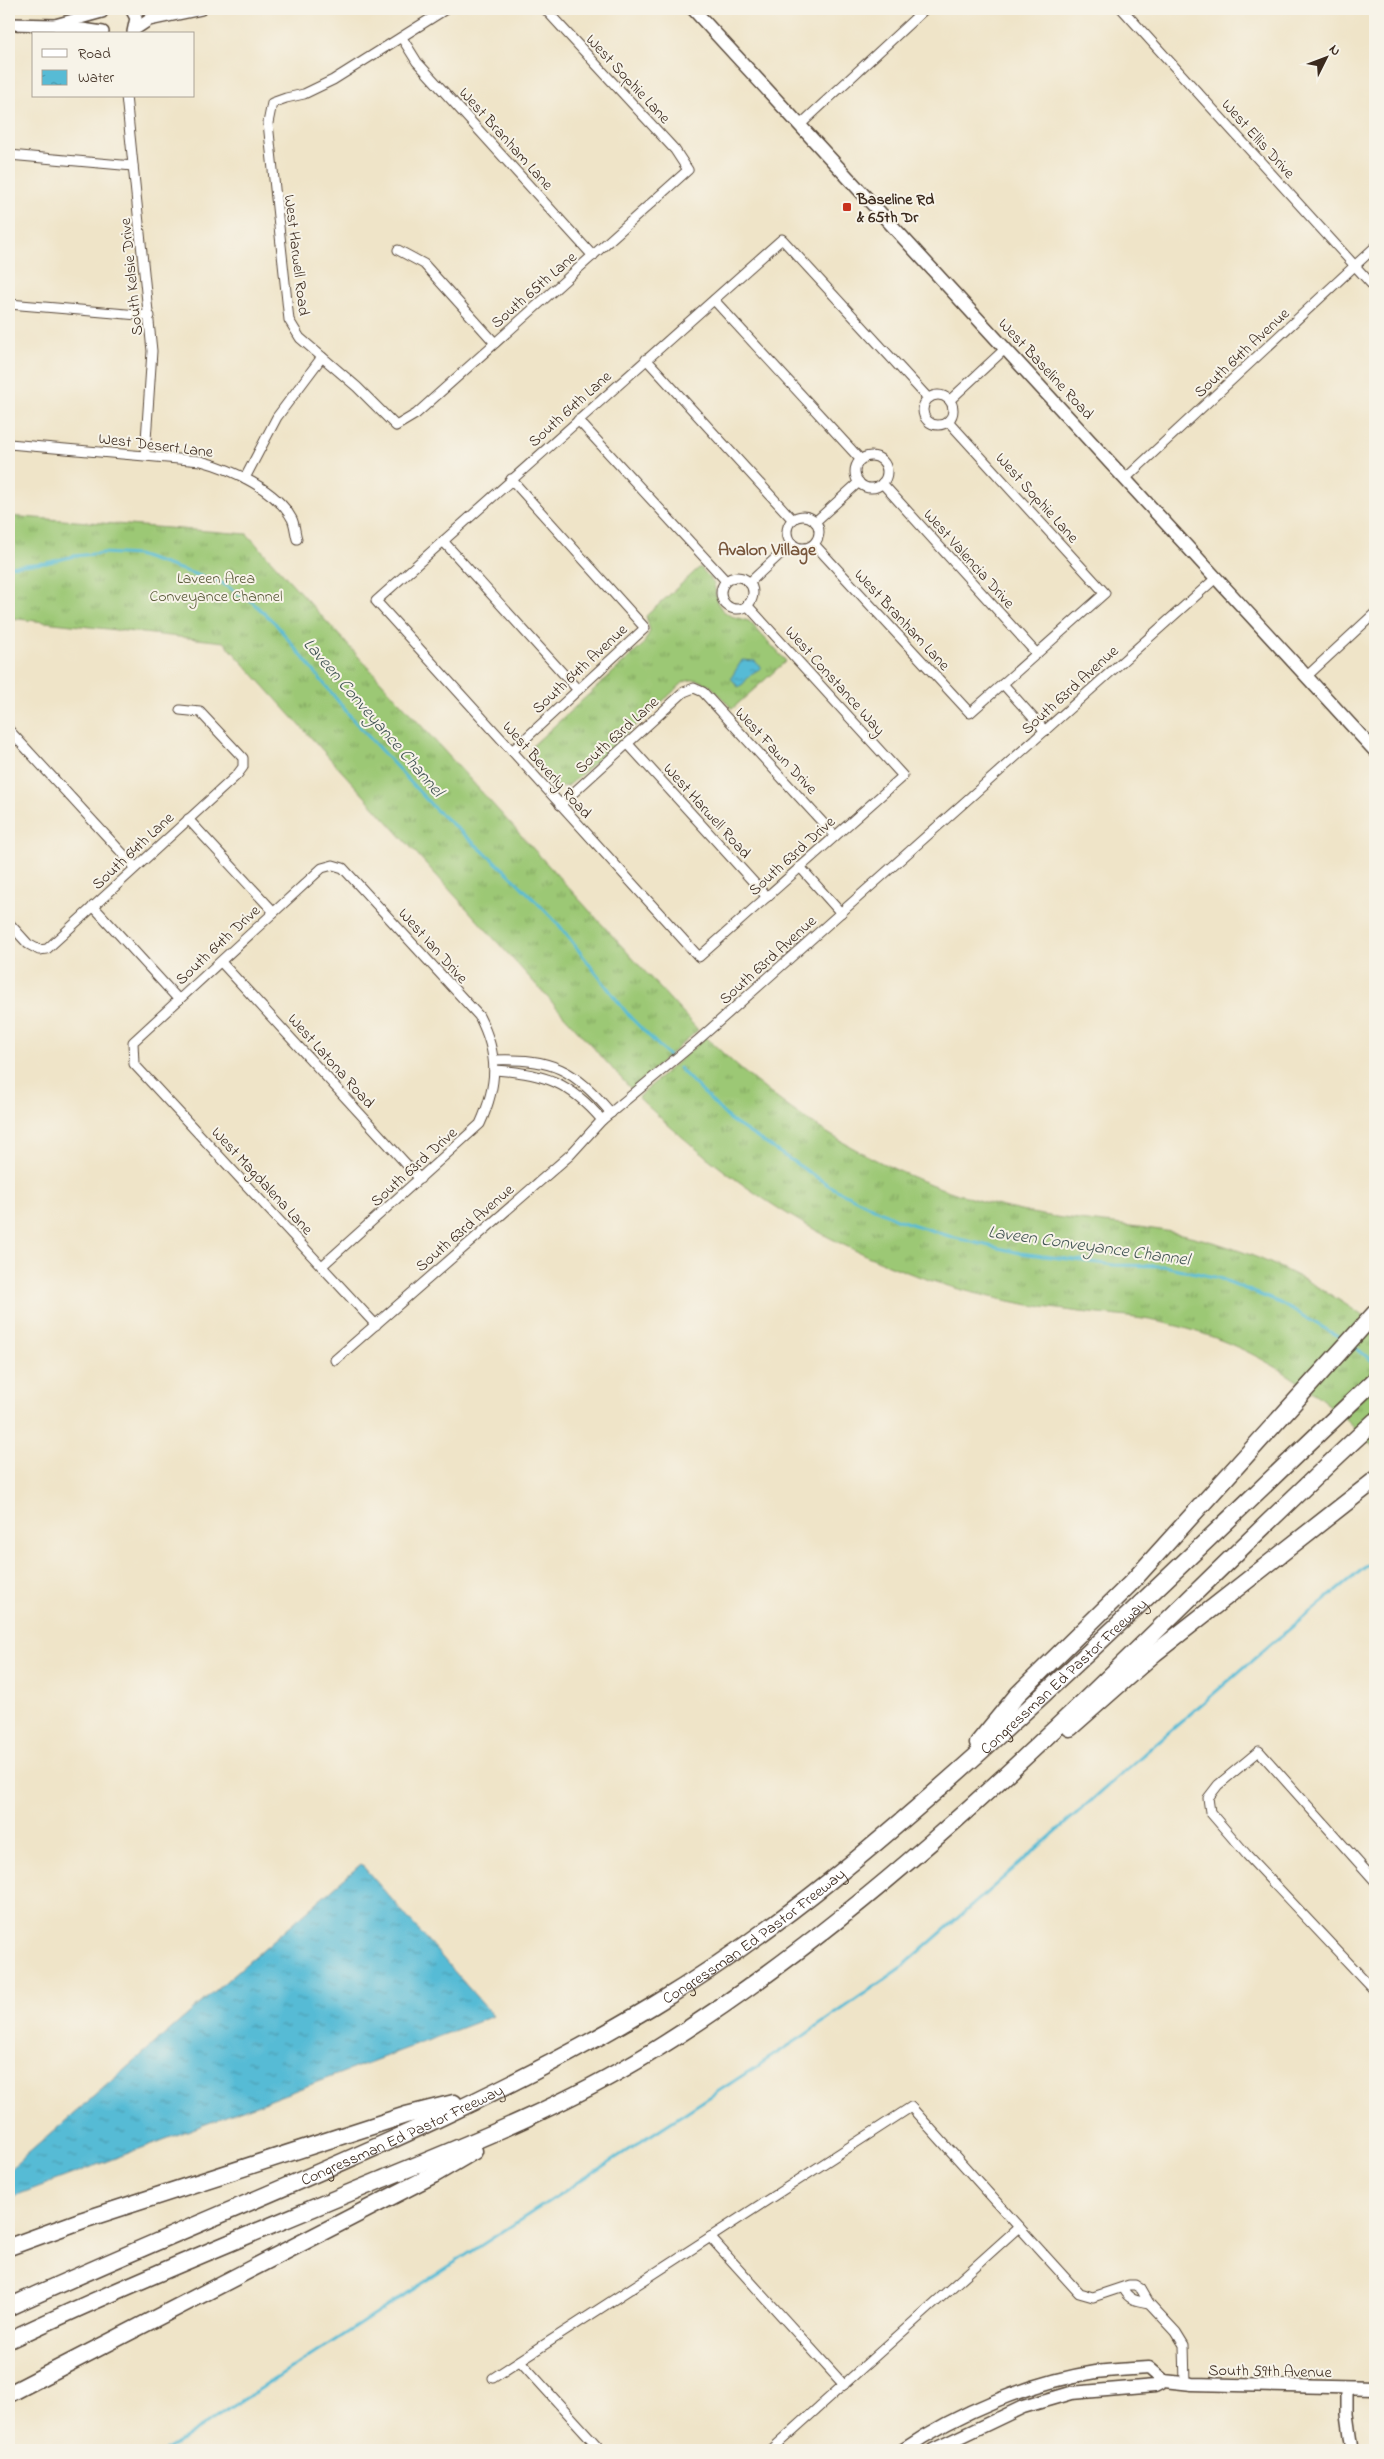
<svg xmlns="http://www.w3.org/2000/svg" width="1384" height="2459" font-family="'Indie Flower',sans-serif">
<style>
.grass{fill:url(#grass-tufts);stroke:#6c794a}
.water{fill:url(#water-ripples);stroke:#49727a}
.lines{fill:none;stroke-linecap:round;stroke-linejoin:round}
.stream{stroke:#57bbd5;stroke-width:3}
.minor-casing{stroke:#564638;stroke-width:11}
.tertiary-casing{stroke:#564638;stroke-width:14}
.secondary-casing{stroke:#564638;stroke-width:15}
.motorway-casing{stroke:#564638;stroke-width:19}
.minor{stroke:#fff;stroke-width:9}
.tertiary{stroke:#fff;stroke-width:11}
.secondary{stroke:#fff;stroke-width:12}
.motorway{stroke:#fff;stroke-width:16}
.poi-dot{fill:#c8321e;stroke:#f7f3e8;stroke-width:2}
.labels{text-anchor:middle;stroke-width:4;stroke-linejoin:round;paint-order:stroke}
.street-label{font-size:16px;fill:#3b2a1e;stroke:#f7f3e8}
.poi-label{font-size:16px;font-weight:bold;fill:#3b2a1e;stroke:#f7f3e8;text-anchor:start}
.park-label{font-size:16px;fill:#585938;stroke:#f7f3e8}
.neighbourhood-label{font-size:18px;font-weight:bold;fill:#77553a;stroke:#f7f3e8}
.water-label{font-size:18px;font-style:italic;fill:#435655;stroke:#f7f3e8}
</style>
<defs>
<pattern id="grass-tufts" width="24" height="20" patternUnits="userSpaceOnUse" patternTransform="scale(1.25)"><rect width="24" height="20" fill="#9cc875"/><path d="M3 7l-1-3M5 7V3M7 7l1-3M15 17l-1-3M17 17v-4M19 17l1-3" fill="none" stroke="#80a35f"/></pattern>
<pattern id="water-ripples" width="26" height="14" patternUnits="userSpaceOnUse" patternTransform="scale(1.25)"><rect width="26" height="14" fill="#57bbd5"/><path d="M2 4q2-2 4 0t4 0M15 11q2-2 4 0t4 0" fill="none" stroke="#4998ac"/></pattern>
</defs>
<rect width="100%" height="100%" fill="#f7f3e8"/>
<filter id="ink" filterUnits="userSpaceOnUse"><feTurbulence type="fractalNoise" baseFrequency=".02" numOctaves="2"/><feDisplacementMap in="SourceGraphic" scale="10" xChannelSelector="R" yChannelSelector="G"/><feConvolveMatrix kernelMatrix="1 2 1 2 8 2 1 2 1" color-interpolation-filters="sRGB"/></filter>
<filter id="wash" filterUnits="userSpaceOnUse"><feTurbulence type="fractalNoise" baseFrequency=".0096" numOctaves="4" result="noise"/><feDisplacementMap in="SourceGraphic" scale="20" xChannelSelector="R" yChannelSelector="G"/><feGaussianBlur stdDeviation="1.12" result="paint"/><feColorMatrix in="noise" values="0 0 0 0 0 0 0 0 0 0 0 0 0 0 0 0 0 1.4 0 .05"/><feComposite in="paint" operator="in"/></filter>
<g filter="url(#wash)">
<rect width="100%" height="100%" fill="#efe4c8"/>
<!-- grass -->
<g class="grass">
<path d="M9,516L247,534L698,1030L631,1089L224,642L9,618Z"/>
<path d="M700,567L714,583L717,602L722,610L731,616L749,621L786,661L732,709C719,695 706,673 684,682L568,786L558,787C549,779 525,759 531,747L643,645L650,631L646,616Z"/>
<path d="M706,1037C789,1119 889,1179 1003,1207C1055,1220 1108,1222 1160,1230C1239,1243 1311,1277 1375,1325V1449C1315,1383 1239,1336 1150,1320C1120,1315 1089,1314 1058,1309C1023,1305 989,1297 955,1288C831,1252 731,1186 638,1097Z"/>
</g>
<!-- water -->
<g class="water">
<path d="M742,660L755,661L761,668L751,674L743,684L738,687L731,678Z"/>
<path d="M361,1864L493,2016L9,2198V2170Z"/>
</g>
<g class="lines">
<!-- stream -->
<g class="stream">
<path d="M9,566L46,563L74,556L103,553L137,555L222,583L252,602L275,623L355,722L436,810L508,873L559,925L630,1017L669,1056"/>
<path d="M679,1068L730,1120L833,1188L896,1219L955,1238L1020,1253L1114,1265L1164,1266L1219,1278L1280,1303L1345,1340"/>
<path d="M1352,1345L1375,1363"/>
<path d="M166,2450L802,2037L901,1968L1153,1746L1270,1645L1375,1559"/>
</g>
</g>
</g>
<g filter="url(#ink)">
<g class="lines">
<!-- minor casing -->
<g class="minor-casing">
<g id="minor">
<path d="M446,9L333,80L304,94L286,98L272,103L268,123L289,320L300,338L357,387L396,426L416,414L688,170L675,150L545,9"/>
<path d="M1122,9L1375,288"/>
<path d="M402,38L417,62L593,256"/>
<path d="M126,96L152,351L145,455"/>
<path d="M800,125L925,9"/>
<path d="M9,155L133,166"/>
<path d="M398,250L424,264L495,343"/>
<path d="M714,300L860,459"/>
<path d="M9,304L150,316"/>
<path d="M646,359L793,520"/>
<circle cx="938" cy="410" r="15"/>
<path d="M950,400L1006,348"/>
<path d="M578,420L726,581"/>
<path d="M9,444L201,461C231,469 277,490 292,519C295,525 295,533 297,539"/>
<circle cx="871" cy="472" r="16"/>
<path d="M245,478L277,417L322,357"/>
<path d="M1126,478L1375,247"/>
<path d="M511,479L645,628L512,751"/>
<path d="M882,483L1037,654"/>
<circle cx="803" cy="532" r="16"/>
<path d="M815,522L859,482"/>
<path d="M443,541L578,690"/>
<path d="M814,544L970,713L1105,593L948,421"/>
<circle cx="737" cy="593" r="16"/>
<path d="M749,583L792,543"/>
<path d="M747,605L903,776L699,957L376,601L782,239L928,398"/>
<path d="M1307,676L1375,613"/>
<path d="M1003,684L1045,731"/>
<path d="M9,730L135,867"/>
<path d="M628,744L767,897"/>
<path d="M560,805L684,692L694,688L703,692L835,836"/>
<path d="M188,819L274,912"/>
<path d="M800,867L841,913"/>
<path d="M93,906L179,1000"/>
<path d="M9,923L28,944L39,950L47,949L237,775L243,767V758L200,712L180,710"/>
<path d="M221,962L420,1179"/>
<path d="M494,1060C552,1058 574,1069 611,1113"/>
<path d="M495,1070C543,1073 570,1082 602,1120"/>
<path d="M322,1266L480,1124C498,1084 499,1055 479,1016L343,868L333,865L322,868L133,1042L134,1064L376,1325"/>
<path d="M335,1360L570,1155L602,1120L697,1041L1217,577"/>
<path d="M1375,1881L1259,1751L1218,1785L1208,1798L1210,1812L1247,1855L1375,1991"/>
<path d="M710,2237L844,2385"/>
<path d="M1123,2289C1129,2300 1136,2301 1149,2303"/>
<path d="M520,2361L601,2450"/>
<path d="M493,2378L911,2107L1019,2227"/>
<path d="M771,2450L1019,2227L1079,2293L1093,2297L1129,2285H1135L1141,2289L1149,2303L1176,2332L1184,2345L1185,2383"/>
</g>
</g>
<!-- tertiary casing -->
<g class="tertiary-casing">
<g id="tertiary">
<path d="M131,9L136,18L133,32"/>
<path d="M141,9H160"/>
<path d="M9,24L55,25L68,30L82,29L103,32"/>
<path d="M55,25L102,12"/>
<path d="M134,30L149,20L201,9"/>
<path d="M1347,2388V2414L1352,2450"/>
</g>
</g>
<!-- secondary casing -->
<g class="secondary-casing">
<g id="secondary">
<path d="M693,9L1375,751"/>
<path d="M903,2450C957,2413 1031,2382 1096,2372C1113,2370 1131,2369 1149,2368L1164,2381L1192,2384L1375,2388"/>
<path d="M933,2450L1023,2407L1071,2393L1155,2386L1164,2381"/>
</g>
</g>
<!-- motorway casing -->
<g class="motorway-casing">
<g id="motorway">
<path d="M1070,1728L1155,1653L1375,1480"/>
<path d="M978,1743L1018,1694L1130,1584L1375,1313"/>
<path d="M9,2247L83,2220L406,2115L454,2103"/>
<path id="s1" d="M9,2307C224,2208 450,2128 654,2005C780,1929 888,1835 997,1737C1125,1621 1249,1499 1375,1380"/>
<path d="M9,2340C130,2283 254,2233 378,2181C471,2143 564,2106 650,2053C926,1883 1139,1638 1375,1421"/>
<path d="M9,2394L433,2175L474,2151"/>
</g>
</g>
<!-- minor -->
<use href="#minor" class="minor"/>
<!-- tertiary -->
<use href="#tertiary" class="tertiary"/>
<!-- secondary -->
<use href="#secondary" class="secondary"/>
<!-- motorway -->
<use href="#motorway" class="motorway"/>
</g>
</g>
<!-- markers -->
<rect class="poi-dot" x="842" y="202" width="10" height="10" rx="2.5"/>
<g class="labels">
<!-- street labels -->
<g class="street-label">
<text transform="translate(629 78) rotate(47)" y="6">West Sophie Lane</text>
<text transform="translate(507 138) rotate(48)" y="6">West Branham Lane</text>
<text transform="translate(1259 138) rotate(48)" y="6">West Ellis Drive</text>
<text transform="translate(298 255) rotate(83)" y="6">West Harwell Road</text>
<text transform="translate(130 277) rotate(-96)" y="6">South Kelsie Drive</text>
<text transform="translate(533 289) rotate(-41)" y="6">South 65th Lane</text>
<text transform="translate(1241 352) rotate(-43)" y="6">South 64th Avenue</text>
<text transform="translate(1047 368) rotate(47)" y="6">West Baseline Road</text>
<text transform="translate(569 408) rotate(-42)" y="6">South 64th Lane</text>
<text transform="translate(156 444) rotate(7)" y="6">West Desert Lane</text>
<text transform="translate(1038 497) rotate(48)" y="6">West Sophie Lane</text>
<text transform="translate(970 558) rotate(48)" y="6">West Valencia Drive</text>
<text transform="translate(903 619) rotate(47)" y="6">West Branham Lane</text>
<text transform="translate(579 668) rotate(-43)" y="6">South 64th Avenue</text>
<text transform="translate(836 680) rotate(48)" y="6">West Constance Way</text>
<text transform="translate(1069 689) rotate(-42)" y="6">South 63rd Avenue</text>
<text transform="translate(616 734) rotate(-42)" y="6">South 63rd Lane</text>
<text transform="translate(777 750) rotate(47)" y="6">West Fawn Drive</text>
<text transform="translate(548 769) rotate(48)" y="6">West Beverly Road</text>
<text transform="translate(708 810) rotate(48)" y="6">West Harwell Road</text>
<text transform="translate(132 850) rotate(-43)" y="6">South 64th Lane</text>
<text transform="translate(791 855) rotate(-42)" y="6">South 63rd Drive</text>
<text transform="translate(217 944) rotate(-43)" y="6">South 64th Drive</text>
<text transform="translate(434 945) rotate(48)" y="6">West Ian Drive</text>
<text transform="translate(767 959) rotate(-42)" y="6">South 63rd Avenue</text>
<text transform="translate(332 1060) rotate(48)" y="6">West Latona Road</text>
<text transform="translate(413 1166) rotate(-42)" y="6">South 63rd Drive</text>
<text transform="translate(263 1180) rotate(47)" y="6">West Magdalena Lane</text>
<text transform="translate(464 1227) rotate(-41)" y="6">South 63rd Avenue</text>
<text dy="6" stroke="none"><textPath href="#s1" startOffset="1239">Congressman Ed Pastor Freeway</textPath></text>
<text dy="6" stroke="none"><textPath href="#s1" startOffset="834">Congressman Ed Pastor Freeway</textPath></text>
<text dy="6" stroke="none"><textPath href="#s1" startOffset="429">Congressman Ed Pastor Freeway</textPath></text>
<text transform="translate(1270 2370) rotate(1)" y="6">South 59th Avenue</text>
</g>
<!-- poi labels -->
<g class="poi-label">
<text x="857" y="204">Baseline Rd<tspan x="857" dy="18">&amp; 65th Dr</tspan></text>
</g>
<!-- park labels -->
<g class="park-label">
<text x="216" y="583">Laveen Area<tspan x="216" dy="18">Conveyance Channel</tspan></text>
</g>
<!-- neighbourhood labels -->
<g class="neighbourhood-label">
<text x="767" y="555">Avalon Village</text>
</g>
<!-- water labels -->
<g class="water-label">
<text transform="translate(374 717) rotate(49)" y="6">Laveen Conveyance Channel</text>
<text transform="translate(1089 1245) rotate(8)" y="6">Laveen Conveyance Channel</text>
</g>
</g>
<!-- margin -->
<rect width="1384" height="2459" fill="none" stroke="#f7f3e8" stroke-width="30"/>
<!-- legend -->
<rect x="32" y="32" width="162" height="65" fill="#f7f3e8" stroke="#aca397"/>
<rect x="42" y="49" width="25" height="8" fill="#ffffff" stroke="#aca397"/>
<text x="78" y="58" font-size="15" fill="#3b2a1e">Road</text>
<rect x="42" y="70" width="25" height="15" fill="url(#water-ripples)" stroke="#aca397"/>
<text x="78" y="82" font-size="15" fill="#3b2a1e">Water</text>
<!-- north arrow -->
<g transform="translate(1326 58) rotate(48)" stroke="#f7f3e8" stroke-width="4" paint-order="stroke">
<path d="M0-4L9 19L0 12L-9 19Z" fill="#3b2a1e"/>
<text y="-8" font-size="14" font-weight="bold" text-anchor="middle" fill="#3b2a1e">N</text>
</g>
</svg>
